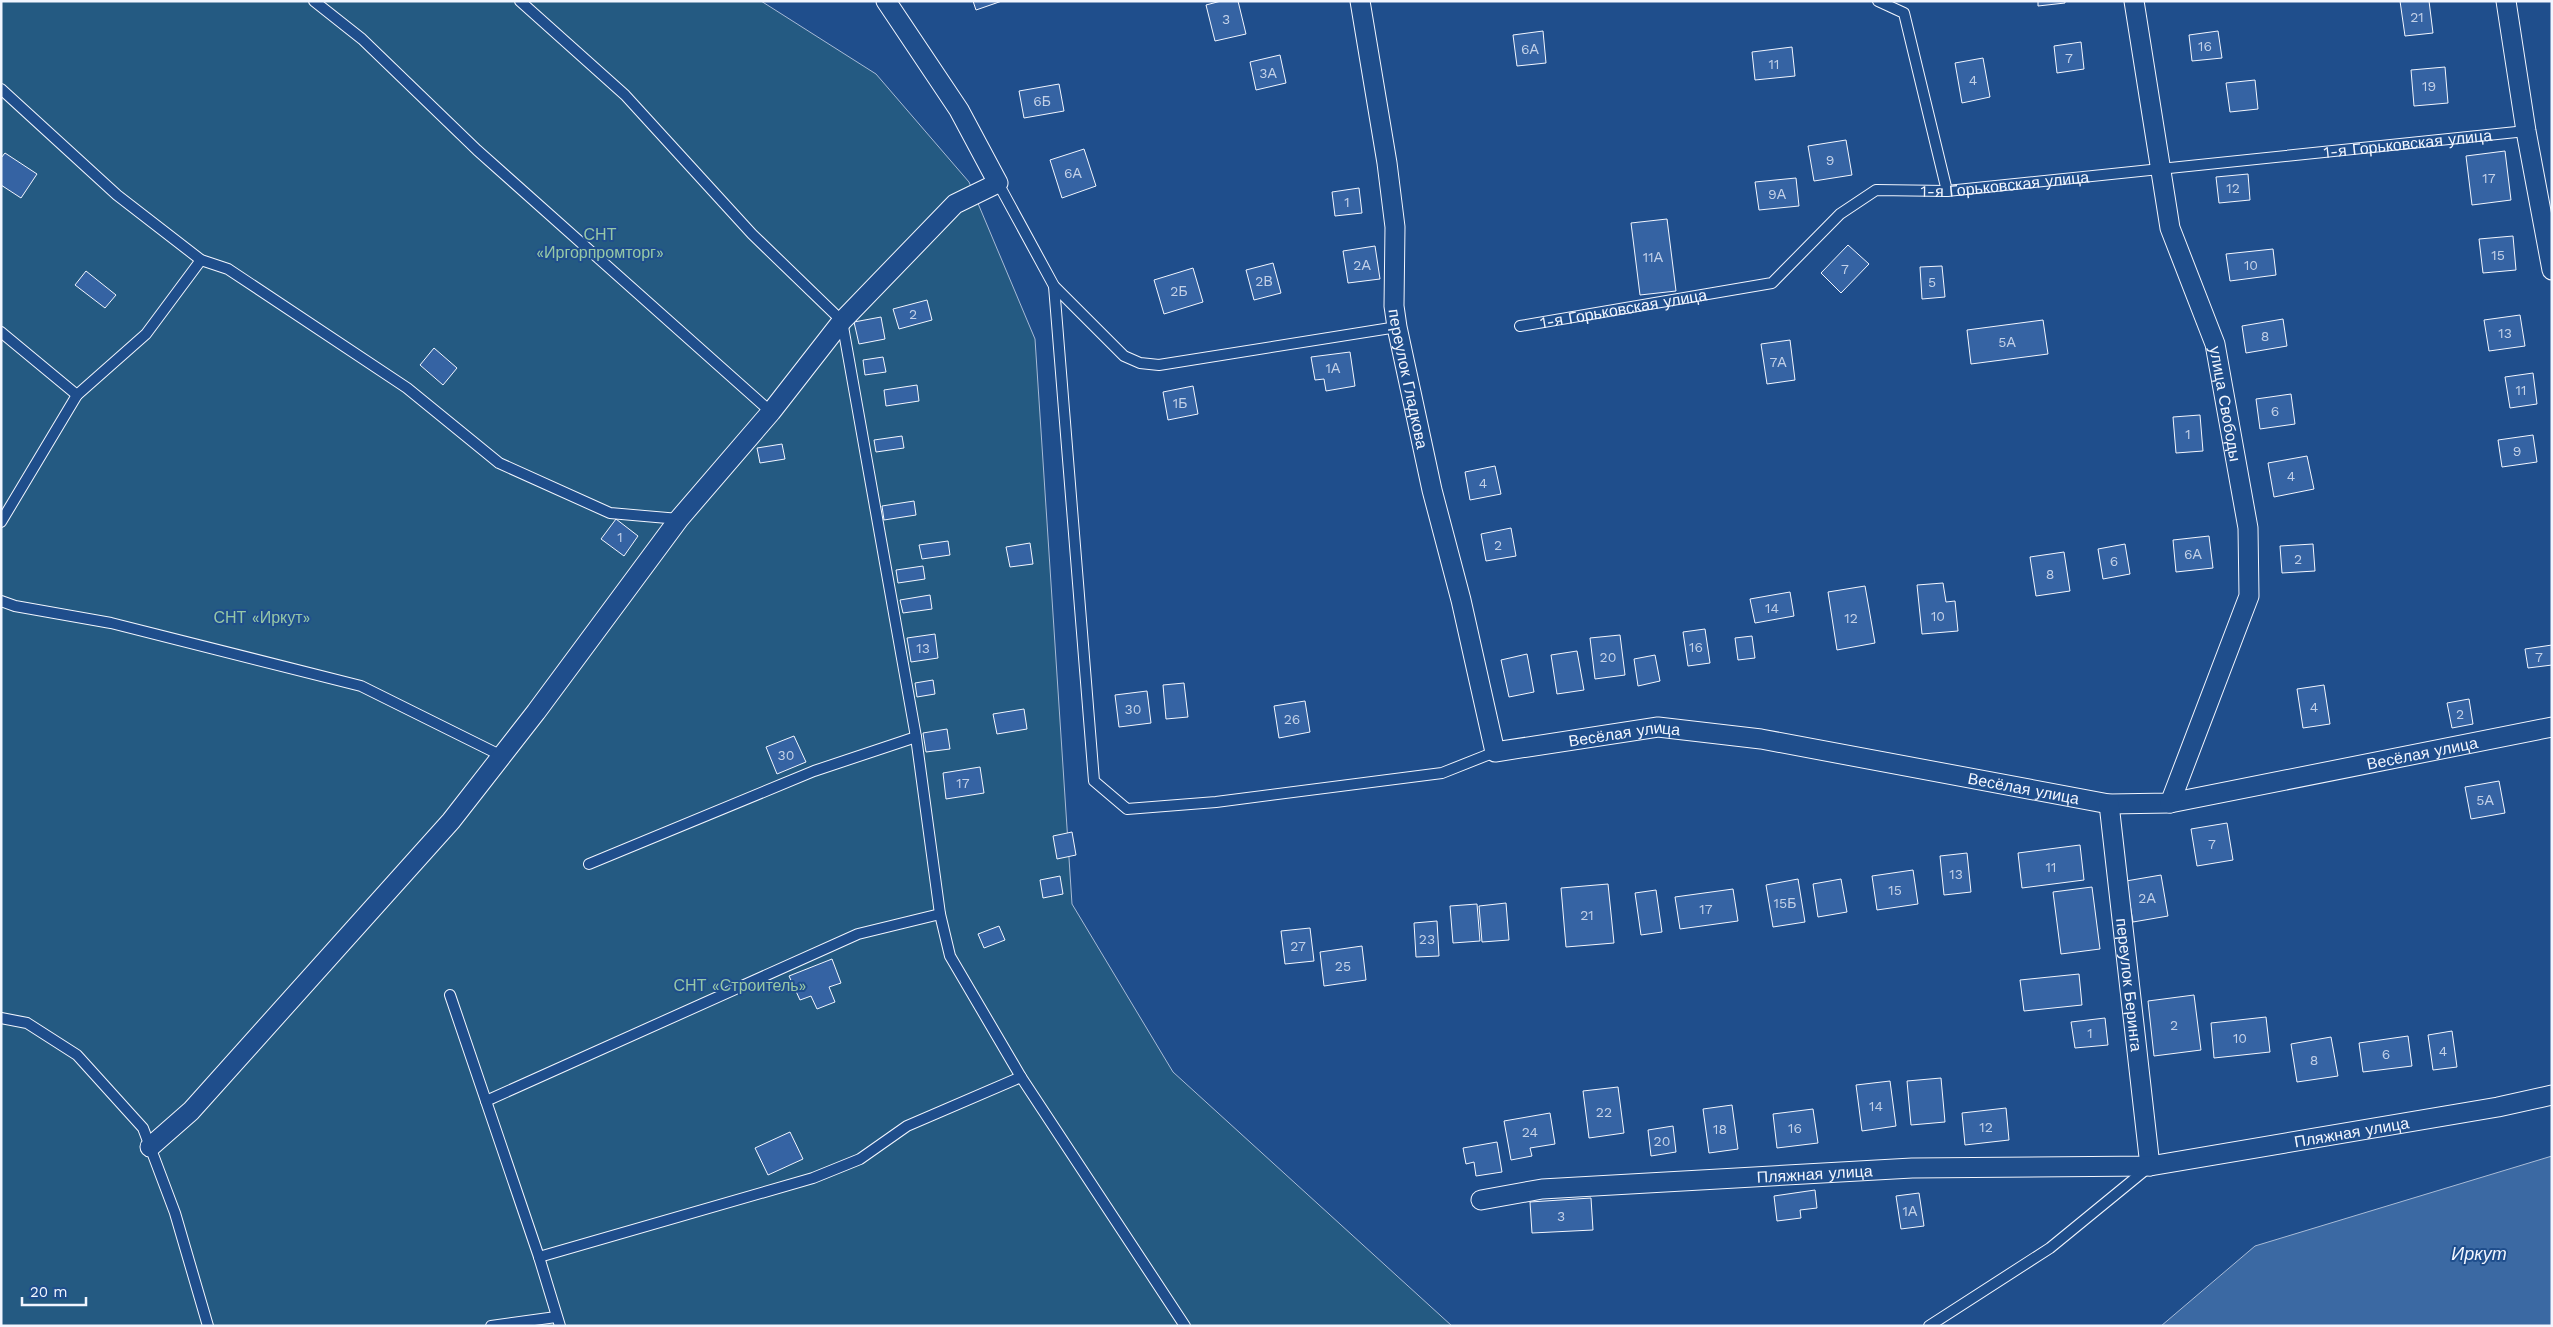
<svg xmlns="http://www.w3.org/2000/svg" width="2553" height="1327" font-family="'Work Sans',sans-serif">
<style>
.green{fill:#245a82;stroke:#a8bbd7}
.water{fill:#3b69a3;stroke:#a8bbd7}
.building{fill:#3563a3;stroke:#f2f6ff}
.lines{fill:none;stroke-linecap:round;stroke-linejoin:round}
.service-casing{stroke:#f2f6ff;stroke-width:12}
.minor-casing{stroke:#f2f6ff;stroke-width:21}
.service{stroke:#1f4e8c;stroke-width:10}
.minor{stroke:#1f4e8c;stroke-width:19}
.labels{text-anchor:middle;stroke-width:4;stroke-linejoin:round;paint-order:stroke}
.number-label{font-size:14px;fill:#c3d1e8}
.street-label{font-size:16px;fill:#f2f6ff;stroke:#1f4e8c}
.park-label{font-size:16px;fill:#97c8a6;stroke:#1f4e8c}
.water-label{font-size:18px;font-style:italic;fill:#f2f6ff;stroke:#1f4e8c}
</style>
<rect width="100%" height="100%" fill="#1f4e8c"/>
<!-- green -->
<path class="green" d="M1,1H761L876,74L969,182L1035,339L1072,904L1173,1072L1452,1326H1Z"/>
<!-- water -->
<path class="water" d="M2552,1156V1326H2161L2255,1246Z"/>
<!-- building -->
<g class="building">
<path d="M973,1H1002L976,10Z"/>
<path d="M1221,1H1238L1246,34L1215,41L1206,5Z"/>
<path d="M2038,1H2065V3L2038,6Z"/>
<path d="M2400,1H2429L2433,33L2405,36Z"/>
<path d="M1543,31L1546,63L1517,66L1513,35Z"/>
<path d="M2218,31L2222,58L2192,61L2189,35Z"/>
<path d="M2081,42L2084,69L2057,73L2054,46Z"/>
<path d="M1792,47L1795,76L1755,80L1752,52Z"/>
<path d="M1280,55L1286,83L1256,90L1250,62Z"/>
<path d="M1983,58L1990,97L1962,103L1955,63Z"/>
<path d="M2445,67L2448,103L2414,106L2411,70Z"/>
<path d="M2255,80L2258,109L2230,112L2226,83Z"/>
<path d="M1059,84L1064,111L1024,118L1019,91Z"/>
<path d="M1846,140L1852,175L1814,181L1808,146Z"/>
<path d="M1084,149L1096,186L1062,198L1050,160Z"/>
<path d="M2505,151L2511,200L2472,205L2466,156Z"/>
<path d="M5,153L37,174L21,198L1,185V158Z"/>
<path d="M2248,174L2250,200L2219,203L2216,177Z"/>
<path d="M1796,178L1799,206L1759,210L1755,182Z"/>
<path d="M1359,188L1362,213L1335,216L1332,192Z"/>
<path d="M1667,219L1676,291L1640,295L1631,223Z"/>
<path d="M2513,236L2516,270L2483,273L2479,239Z"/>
<path d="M1848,245L1869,264L1841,293L1821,273Z"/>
<path d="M1375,246L1380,279L1348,283L1343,251Z"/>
<path d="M2273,249L2276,275L2230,281L2226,254Z"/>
<path d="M1273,263L1281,293L1254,300L1246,270Z"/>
<path d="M1942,266L1945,297L1922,299L1920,267Z"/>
<path d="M1193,268L1203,302L1164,314L1154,280Z"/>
<path d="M86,271L116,295L105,308L75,285Z"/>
<path d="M927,300L932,320L899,329L893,309Z"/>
<path d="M2520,315L2525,346L2489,351L2484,320Z"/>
<path d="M881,317L885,339L859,344L854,322Z"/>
<path d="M2283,319L2287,346L2246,353L2242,326Z"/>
<path d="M2043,320L2048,354L1971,364L1967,330Z"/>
<path d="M1790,340L1795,380L1767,384L1761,344Z"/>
<path d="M434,348L457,368L443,385L420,365Z"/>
<path d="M1350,352L1355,386L1326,391L1324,379L1315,380L1311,357Z"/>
<path d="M883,357L886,372L865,375L863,360Z"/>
<path d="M2533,373L2537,404L2510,408L2505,377Z"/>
<path d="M917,385L919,401L886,406L884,390Z"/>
<path d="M1193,386L1198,414L1168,420L1163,392Z"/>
<path d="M2291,394L2295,424L2260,429L2256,399Z"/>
<path d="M2200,415L2203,451L2176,453L2173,417Z"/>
<path d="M2533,435L2537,462L2502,467L2498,440Z"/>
<path d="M902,436L904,448L876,452L874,440Z"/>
<path d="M782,444L785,459L760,463L757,448Z"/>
<path d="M2307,456L2314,489L2274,497L2268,463Z"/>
<path d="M1495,466L1501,494L1470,500L1465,472Z"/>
<path d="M914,501L916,515L884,520L882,506Z"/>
<path d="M616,519L638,536L624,556L601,539Z"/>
<path d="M1511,528L1516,556L1486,561L1481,534Z"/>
<path d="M2209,536L2213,568L2176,572L2173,540Z"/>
<path d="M948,541L950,555L922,559L919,545Z"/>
<path d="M1030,543L1033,564L1010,567L1006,547Z"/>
<path d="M2125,544L2130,574L2103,579L2098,549Z"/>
<path d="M2313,544L2315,571L2282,573L2280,546Z"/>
<path d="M2064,552L2070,591L2036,596L2030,557Z"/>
<path d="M923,566L925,579L898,583L896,570Z"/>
<path d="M1943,583L1946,602L1955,601L1958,631L1922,634L1917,585Z"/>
<path d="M1865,586L1875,643L1837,650L1828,592Z"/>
<path d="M1790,592L1794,616L1755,623L1750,599Z"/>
<path d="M930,595L932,609L903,613L900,600Z"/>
<path d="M1705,629L1710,663L1688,666L1683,632Z"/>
<path d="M935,634L938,658L911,662L907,638Z"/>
<path d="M1620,635L1625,675L1595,679L1590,638Z"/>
<path d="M1752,636L1755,658L1738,660L1735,638Z"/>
<path d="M2552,645V665L2528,668L2525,649Z"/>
<path d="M1577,651L1584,690L1557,694L1551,655Z"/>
<path d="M1527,654L1534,692L1509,697L1501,660Z"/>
<path d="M1655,655L1660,681L1638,686L1634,659Z"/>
<path d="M933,680L935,694L917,697L915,683Z"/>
<path d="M1184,683L1188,717L1166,719L1163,685Z"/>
<path d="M2324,685L2330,724L2303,728L2297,689Z"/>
<path d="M1147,691L1151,723L1119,727L1115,695Z"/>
<path d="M2469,699L2473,724L2452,728L2447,703Z"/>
<path d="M1305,701L1310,732L1279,738L1274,706Z"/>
<path d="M1024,709L1027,729L997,734L993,714Z"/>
<path d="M947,729L950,749L926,752L923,733Z"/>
<path d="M794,736L806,762L777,774L766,747Z"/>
<path d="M980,767L984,793L946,799L943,773Z"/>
<path d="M2499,781L2505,813L2471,819L2465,787Z"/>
<path d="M2227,823L2233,860L2197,866L2191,829Z"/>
<path d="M1072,832L1076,855L1057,859L1053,836Z"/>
<path d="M2080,845L2084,880L2022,888L2018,853Z"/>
<path d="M1967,853L1971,892L1944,895L1940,856Z"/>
<path d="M1913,870L1918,904L1877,910L1872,876Z"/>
<path d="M2161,875L2168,916L2133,922L2126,881Z"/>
<path d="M1060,876L1063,894L1043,898L1040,880Z"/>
<path d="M1798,879L1805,922L1773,927L1766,885Z"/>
<path d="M1841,879L1847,912L1818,917L1813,884Z"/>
<path d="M1608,884L1614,943L1566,947L1561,888Z"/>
<path d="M2092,887L2100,949L2061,954L2053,892Z"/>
<path d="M1733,889L1738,921L1680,929L1675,897Z"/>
<path d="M1656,890L1662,932L1641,935L1635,893Z"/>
<path d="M1506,903L1509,940L1482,942L1479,906Z"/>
<path d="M1477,904L1480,941L1453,943L1450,906Z"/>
<path d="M1437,921L1439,956L1416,957L1414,923Z"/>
<path d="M999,926L1005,940L984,948L978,934Z"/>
<path d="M1310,928L1314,961L1285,964L1281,931Z"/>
<path d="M1362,946L1366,980L1324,986L1320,952Z"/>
<path d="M832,959L841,983L829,987L835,1002L817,1009L811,996L800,1000L789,976Z"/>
<path d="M2079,974L2082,1005L2024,1011L2020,980Z"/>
<path d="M2194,995L2201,1050L2154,1056L2148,1001Z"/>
<path d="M2266,1017L2270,1052L2214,1058L2211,1023Z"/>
<path d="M2105,1018L2108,1045L2075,1048L2071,1022Z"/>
<path d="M2452,1031L2457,1067L2433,1070L2428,1035Z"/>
<path d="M2408,1036L2412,1066L2363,1072L2359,1043Z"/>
<path d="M2331,1037L2338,1076L2297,1082L2291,1044Z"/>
<path d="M1941,1078L1945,1122L1911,1125L1907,1081Z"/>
<path d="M1890,1081L1896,1126L1862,1131L1856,1085Z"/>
<path d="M1618,1087L1624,1133L1589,1138L1583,1091Z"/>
<path d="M1732,1105L1738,1149L1709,1153L1703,1109Z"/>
<path d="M2006,1108L2009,1140L1965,1145L1962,1113Z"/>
<path d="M1813,1109L1818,1143L1777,1148L1773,1114Z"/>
<path d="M1550,1113L1555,1144L1530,1148L1532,1156L1511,1160L1504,1121Z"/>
<path d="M1673,1126L1676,1152L1651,1156L1648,1130Z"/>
<path d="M790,1132L803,1159L768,1175L755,1148Z"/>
<path d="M1497,1142L1502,1172L1476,1176L1474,1162L1466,1164L1463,1148Z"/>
<path d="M1815,1190L1817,1208L1800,1210L1801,1218L1777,1221L1774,1196Z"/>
<path d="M1919,1193L1924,1226L1901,1229L1896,1196Z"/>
<path d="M1591,1198L1593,1230L1532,1233L1530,1202Z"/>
</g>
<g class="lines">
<!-- service casing -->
<g class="service-casing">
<g id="service">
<path d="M314,1L362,39L477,150L771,412"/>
<path d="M520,1L625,95L752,234L842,321L916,737L940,914L950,956L1021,1077L1185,1326"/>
<path d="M1878,1L1904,13L1947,191"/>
<path d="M1,89L117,195L201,260L228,269L407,388L499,463L610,513L679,519"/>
<path d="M998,183L1054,286L1124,356L1140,363L1159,365L1397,327"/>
<path d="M1054,286L1094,781L1127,809L1216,802L1442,773L1495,752"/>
<path id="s1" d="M1520,326L1772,283L1840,214L1876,190L1947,191L2526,131"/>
<path d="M1,332L77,395"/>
<path d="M1,522L77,395L146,334L201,260"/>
<path d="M1,601L15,606L111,623L361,686L502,756"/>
<path d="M589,864L814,771L916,737"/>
<path d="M450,995L539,1257L560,1326"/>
<path d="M1,1018L27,1023L77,1055L143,1128L175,1213L208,1326"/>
<path d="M486,1101L858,934L940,914"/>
<path d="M539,1257L813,1178L860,1159L907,1126L1021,1077"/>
<path d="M491,1326L556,1317"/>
<path d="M1929,1326L2050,1248L2149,1167"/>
</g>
</g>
<!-- minor casing -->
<g class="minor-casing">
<g id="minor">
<path id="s2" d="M1360,1L1387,163L1395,227L1394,306L1397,327L1432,490L1461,600L1495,752L1658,727L1761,739L2109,804L2170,803L2552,727"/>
<path id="s3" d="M2134,1L2170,228L2215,344L2248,528L2249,596L2170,803"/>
<path d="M2506,1L2526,131L2552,270"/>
<path id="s4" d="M2109,804L2150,1166"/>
<path d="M150,1147L191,1111L451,821L536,712L679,519L771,412L842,321L955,204L998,183L959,110L886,1"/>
<path id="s5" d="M1481,1200L1542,1189L1912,1168L2150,1166L2498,1107L2552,1095"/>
</g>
</g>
<!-- service -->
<use href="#service" class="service"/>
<!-- minor -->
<use href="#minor" class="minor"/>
</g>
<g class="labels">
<!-- number labels -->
<g class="number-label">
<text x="2417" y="22">21</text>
<text x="1226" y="24">3</text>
<text x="2205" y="51">16</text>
<text x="1530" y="54">6А</text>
<text x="2069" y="63">7</text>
<text x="1774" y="69">11</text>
<text x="1268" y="78">3А</text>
<text x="1973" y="85">4</text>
<text x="2429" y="91">19</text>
<text x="1042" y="106">6Б</text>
<text x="1830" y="165">9</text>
<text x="1073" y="178">6А</text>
<text x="2489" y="183">17</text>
<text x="2233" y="193">12</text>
<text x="1777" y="199">9А</text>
<text x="1347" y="207">1</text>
<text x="2498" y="260">15</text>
<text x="1653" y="262">11А</text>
<text x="1362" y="270">2А</text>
<text x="2251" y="270">10</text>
<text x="1845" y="274">7</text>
<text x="1264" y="286">2В</text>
<text x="1932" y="287">5</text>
<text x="1179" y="296">2Б</text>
<text x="913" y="319">2</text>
<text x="2505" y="338">13</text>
<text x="2265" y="341">8</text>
<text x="2007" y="347">5А</text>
<text x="1778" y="367">7А</text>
<text x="1333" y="373">1А</text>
<text x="2521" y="395">11</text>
<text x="1180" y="408">1Б</text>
<text x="2275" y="416">6</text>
<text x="2188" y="439">1</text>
<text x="2517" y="456">9</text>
<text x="2291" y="481">4</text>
<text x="1483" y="488">4</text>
<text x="620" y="542">1</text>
<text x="1498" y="550">2</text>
<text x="2193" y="559">6А</text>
<text x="2298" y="564">2</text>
<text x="2114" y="566">6</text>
<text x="2050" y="579">8</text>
<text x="1772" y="613">14</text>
<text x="1938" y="621">10</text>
<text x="1851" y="623">12</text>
<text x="1696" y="652">16</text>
<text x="923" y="653">13</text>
<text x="1608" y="662">20</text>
<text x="2539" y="662">7</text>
<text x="2314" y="712">4</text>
<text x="1133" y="714">30</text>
<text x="2460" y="719">2</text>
<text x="1292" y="724">26</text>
<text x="786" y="760">30</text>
<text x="963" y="788">17</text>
<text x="2485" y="805">5А</text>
<text x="2212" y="849">7</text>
<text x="2051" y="872">11</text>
<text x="1956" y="879">13</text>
<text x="1895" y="895">15</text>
<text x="2147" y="903">2А</text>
<text x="1785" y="908">15Б</text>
<text x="1706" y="914">17</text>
<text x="1587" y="920">21</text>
<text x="1427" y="944">23</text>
<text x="1298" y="951">27</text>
<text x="1343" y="971">25</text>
<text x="2174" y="1030">2</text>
<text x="2090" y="1038">1</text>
<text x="2240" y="1043">10</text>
<text x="2443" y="1056">4</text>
<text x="2386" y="1059">6</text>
<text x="2314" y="1065">8</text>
<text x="1876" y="1111">14</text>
<text x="1604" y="1117">22</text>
<text x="1986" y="1132">12</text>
<text x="1795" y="1133">16</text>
<text x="1720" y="1134">18</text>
<text x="1530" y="1137">24</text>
<text x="1662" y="1146">20</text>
<text x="1910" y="1216">1А</text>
<text x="1561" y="1221">3</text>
</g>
<!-- street labels -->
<g class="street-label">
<text dy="6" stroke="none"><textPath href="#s1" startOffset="930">1-я Горьковская улица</textPath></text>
<text dy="6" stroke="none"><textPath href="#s1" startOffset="525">1-я Горьковская улица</textPath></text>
<text dy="6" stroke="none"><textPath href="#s1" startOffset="105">1-я Горьковская улица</textPath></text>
<text dy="6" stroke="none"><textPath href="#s2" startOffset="382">переулок Гладкова</textPath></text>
<text dy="6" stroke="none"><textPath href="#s3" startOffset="415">улица Свободы</textPath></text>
<text dy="6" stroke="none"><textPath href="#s2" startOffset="896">Весёлая улица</textPath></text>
<text dy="6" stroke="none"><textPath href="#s2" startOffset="1706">Весёлая улица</textPath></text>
<text dy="6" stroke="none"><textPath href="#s2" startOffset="1301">Весёлая улица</textPath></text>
<text dy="6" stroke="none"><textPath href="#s4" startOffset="182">переулок Беринга</textPath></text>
<text dy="6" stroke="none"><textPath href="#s5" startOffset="875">Пляжная улица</textPath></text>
<text dy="6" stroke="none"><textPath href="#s5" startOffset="335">Пляжная улица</textPath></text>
</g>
<!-- park labels -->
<g class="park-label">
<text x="600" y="240">СНТ<tspan x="600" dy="18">«Иргорпромторг»</tspan></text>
<text x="262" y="623">СНТ «Иркут»</text>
<text x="740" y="991">СНТ «Строитель»</text>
</g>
<!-- water labels -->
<g class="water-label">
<text x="2479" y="1260">Иркут</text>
</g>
</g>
<!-- border -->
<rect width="2553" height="1327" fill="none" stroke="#f2f6ff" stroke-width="5"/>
<!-- scale -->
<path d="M22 1297v8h64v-8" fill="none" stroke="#f2f6ff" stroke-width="2.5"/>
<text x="30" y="1297" font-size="15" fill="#f2f6ff" stroke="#1f4e8c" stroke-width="4" paint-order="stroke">20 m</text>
</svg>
